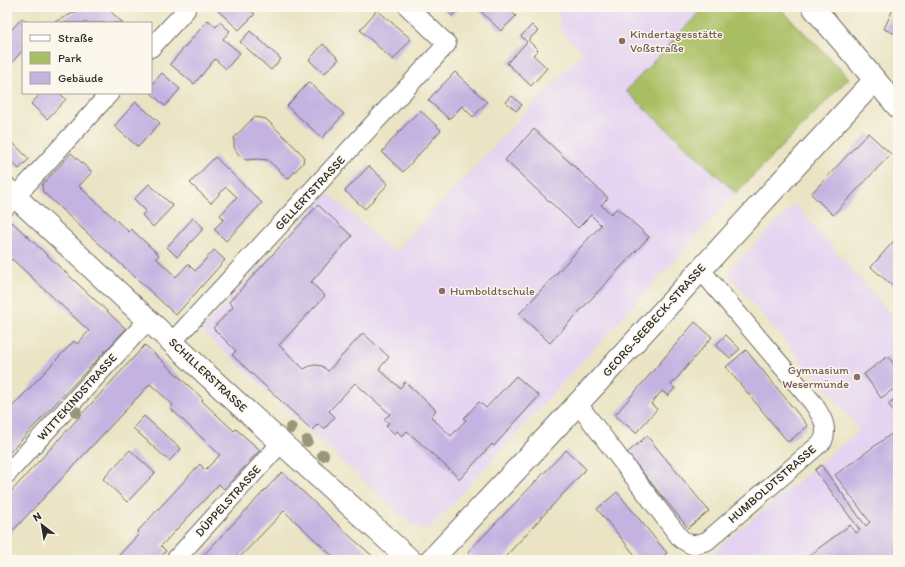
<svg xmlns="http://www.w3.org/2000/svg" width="905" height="567" font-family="Itim,sans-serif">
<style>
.built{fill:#e4d3f1}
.green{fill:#a9be62;stroke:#6a7446}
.building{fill:#c4b3e1}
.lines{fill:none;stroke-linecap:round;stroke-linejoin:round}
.street-casing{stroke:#6e6c61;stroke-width:20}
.secondary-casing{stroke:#6e6c61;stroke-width:24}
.street{stroke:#fff;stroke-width:18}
.secondary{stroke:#fff;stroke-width:22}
.tree{fill:#969679}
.education-dot{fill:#8d6e63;stroke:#fbf7ec;stroke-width:1.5}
.labels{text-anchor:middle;stroke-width:3;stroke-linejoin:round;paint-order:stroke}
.education-label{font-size:12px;fill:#785e54;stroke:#fbf7ec;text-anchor:start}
.street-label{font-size:12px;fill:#2b2b2b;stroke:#fbf7ec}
</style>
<rect width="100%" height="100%" fill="#fbf7ec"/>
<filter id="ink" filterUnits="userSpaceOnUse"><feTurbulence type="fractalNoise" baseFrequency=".025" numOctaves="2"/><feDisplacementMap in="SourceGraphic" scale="8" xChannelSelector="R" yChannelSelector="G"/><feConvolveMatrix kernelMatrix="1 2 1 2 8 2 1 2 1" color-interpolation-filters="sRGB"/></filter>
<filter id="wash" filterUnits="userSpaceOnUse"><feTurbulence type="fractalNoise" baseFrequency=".012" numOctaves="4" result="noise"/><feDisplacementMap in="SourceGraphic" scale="16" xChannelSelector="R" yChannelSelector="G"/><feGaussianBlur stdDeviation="0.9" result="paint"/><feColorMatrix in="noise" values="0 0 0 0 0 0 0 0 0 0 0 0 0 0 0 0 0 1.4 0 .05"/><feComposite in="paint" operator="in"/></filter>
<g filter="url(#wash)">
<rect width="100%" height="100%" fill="#eae4c4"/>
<!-- built -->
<g class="built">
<path d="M558,7H704L626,91L736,193L431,527L423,529L412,526L201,330L328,193L394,252L583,52L560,30Z"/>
<path d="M795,204L898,323V560H703L860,430L729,275V270Z"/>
</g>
<!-- green -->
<path class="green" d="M704,7H779L849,78L736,193L626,91Z"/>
<g id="blocks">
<!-- building -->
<g class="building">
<path d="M82,7H106L123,23H52L82,9Z"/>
<path d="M214,7H246L255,14L239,30Z"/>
<path d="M281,7H293V8L284,10Z"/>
<path d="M442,7H460L452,16Z"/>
<path d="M478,7H506L516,16L501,31L477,8Z"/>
<path d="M894,7H898V35L884,29Z"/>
<path d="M377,10L411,39L393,60L360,30Z"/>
<path d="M22,18L28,23H23V50L7,68V35Z"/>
<path d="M208,20L216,27L220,22L230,31L223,39L240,53L226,69L215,59L194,84L170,64Z"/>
<path d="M532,25L538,31L528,40L538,50L533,55L547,68L531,86L507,63L527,42L521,36Z"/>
<path d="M250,31L281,59L271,70L240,42Z"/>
<path d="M323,44L339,59L324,74L309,60Z"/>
<path d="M455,72L487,102L473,117L462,106L449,119L428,100Z"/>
<path d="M162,73L180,89L165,106L151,93V85Z"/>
<path d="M309,82L344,114L322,138L287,106Z"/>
<path d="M41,93H59L66,99L47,119L31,104Z"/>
<path d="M512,96L522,105L516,111L506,102Z"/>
<path d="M136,102L160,123L138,147L114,126Z"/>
<path d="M420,110L441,130L403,172L382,152L397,134Z"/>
<path d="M254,117L266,119L304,156L303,163L288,179L268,160L257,159L246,160L238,154L234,147V138Z"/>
<path d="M534,129L608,198L601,205L611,214L617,208L649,237L550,343L519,314L601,225L591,215L578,228L505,160Z"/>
<path d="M868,133L891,154L833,215L811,194Z"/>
<path d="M7,137L29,159L19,169L7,158Z"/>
<path d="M71,153L92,172L79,186L129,232L131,229L159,255L156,258L176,277L188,264L195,271L214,250L225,260L176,315L43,192L42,185Z"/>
<path d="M215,157L262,203L226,241L214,229L224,219L220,215L237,197L226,187L211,203L190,183Z"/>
<path d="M369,166L388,184L365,209L345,191Z"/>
<path d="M149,184L173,206L153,227L142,215L146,211L134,199Z"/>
<path d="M318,205L352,236L311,282L325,296L279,345L304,369L310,366L316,365L322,366L328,371L363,333L389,357L379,369L400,388L405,382L436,410L431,417L451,436L466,420L464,418L479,402L486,408L516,376L539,396L494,446L492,444L460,479L407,431L402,436L397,431L395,434L386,426L389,423L384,419L390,414L355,383L329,411L335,417L327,426L324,429L318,424L312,430L232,355L236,351L213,328L233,307L229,302Z"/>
<path d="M193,218L204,228L177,257L167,247Z"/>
<path d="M12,222L126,329L7,455V412L74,341L77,344L89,331L12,259L7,265V227Z"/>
<path d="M898,236V286L896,289L871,267Z"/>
<path d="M695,322L712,337L671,385L675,388L668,396L662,391L651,404L657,409L636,433L615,415Z"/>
<path d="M726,335L740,349L730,358L716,345Z"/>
<path d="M145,345L203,399L202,401L234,431L236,429L260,450L224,489L219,484L208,496L161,546L166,551L158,560H121V559L118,556L139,534L137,532L200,464L205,470L220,455L170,408L173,405L150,384L7,537V496Z"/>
<path d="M746,350L808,426L788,442L726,367Z"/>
<path d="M888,356L898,370V386L881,398L864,374Z"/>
<path d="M896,398L898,401V417L888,404Z"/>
<path d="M144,416L181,449L169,461L133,428Z"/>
<path d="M898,429V560H803L850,525L856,533L860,530L815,470L821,465L866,526L870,522L835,475Z"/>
<path d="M647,436L709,511L688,528L627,453Z"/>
<path d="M130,450L155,473L127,502L103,479Z"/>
<path d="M566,450L586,469L506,556L508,560H474L468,552Z"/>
<path d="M282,472L352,538L377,560H337L284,511L240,557L237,555L232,560H199Z"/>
<path d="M617,492L667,553L658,560H639L597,509Z"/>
</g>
</g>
</g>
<g filter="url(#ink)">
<use href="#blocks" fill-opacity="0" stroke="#6e6c61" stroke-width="1"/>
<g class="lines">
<!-- street casing -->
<g class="street-casing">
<g id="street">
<path d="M151,48L186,10V7"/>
<path d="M7,206L110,93"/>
<path d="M172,342L447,44L408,7"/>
<path d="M578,404L681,539L692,545L707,541L823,441C829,426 821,416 813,403L700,269"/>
<path d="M7,474L148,320"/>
<path d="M175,560L281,443"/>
</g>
</g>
<!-- secondary casing -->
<g class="secondary-casing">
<g id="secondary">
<path d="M813,7L898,107"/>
<path d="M7,189L231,397L410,560"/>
<path d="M431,560C582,403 727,239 875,80"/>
</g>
</g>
<!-- street -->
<use href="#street" class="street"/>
<!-- secondary -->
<use href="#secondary" class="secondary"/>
</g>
<!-- trees -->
<g class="tree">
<circle cx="76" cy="412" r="6"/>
<circle cx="291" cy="428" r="6"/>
<circle cx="307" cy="441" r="6"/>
<circle cx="323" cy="455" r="6"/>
</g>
</g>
<!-- markers -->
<g class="education-dot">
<circle cx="622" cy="41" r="4"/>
<circle cx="442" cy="291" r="4"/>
<circle cx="857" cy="377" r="4"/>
</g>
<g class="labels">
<!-- education labels -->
<g class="education-label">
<text x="630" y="38">Kindertagesstätte<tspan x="630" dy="14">Voßstraße</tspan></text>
<text x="450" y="295">Humboldtschule</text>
<text x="849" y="374" text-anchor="end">Gymnasium<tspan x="849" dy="14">Wesermünde</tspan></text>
</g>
<!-- street labels -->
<g class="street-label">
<text transform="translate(310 193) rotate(-47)" y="4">GELLERTSTRASSE</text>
<text transform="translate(654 320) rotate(-48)" y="4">GEORG-SEEBECK-STRASSE</text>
<text transform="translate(208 375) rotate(43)" y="4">SCHILLERSTRASSE</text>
<text transform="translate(77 397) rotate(-48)" y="4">WITTEKINDSTRASSE</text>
<text transform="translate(772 484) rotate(-41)" y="4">HUMBOLDTSTRASSE</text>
<text transform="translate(228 501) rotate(-48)" y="4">DÜPPELSTRASSE</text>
</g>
</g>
<!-- margin -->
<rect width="905" height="567" fill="none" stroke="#fbf7ec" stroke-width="24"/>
<!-- legend -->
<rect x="22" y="22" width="130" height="72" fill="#fbf7ec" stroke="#a8a59f"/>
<rect x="30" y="35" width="20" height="6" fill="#ffffff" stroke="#a8a59f"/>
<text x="58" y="42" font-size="12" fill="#2b2b2b">Straße</text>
<rect x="30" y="52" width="20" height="12" fill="#a9be62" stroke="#a8a59f"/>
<text x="58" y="62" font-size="12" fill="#2b2b2b">Park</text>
<rect x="30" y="72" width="20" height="12" fill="#c4b3e1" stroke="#a8a59f"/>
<text x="58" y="82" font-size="12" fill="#2b2b2b">Gebäude</text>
<!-- north arrow -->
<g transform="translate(42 525) rotate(329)" stroke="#fbf7ec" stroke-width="3" paint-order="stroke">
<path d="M0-3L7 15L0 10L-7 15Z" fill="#2b2b2b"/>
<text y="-6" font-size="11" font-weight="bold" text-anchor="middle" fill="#2b2b2b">N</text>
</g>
</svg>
